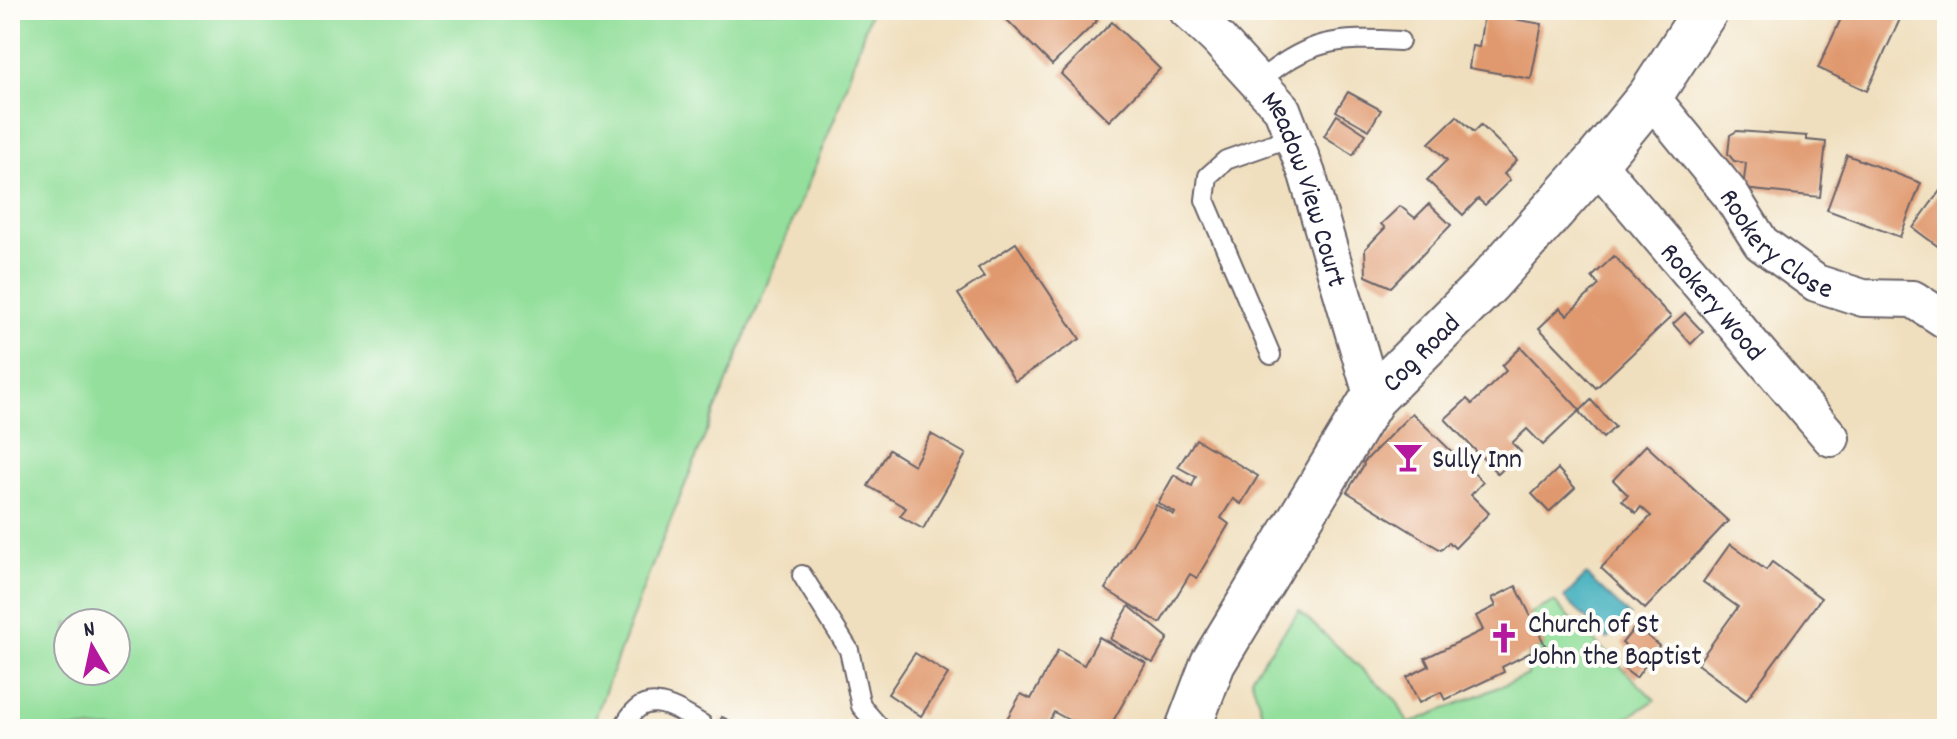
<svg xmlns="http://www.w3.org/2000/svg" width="1957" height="739" font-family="Dekko,sans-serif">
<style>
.green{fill:#93df9b;stroke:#5a806b;stroke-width:2;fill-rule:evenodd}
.water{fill:#41afbd;stroke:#32687c;stroke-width:2}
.building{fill:#e0996e}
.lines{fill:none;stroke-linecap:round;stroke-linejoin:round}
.service-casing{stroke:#6a6469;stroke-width:22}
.minor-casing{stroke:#6a6469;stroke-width:40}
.tertiary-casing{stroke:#6a6469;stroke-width:48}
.service{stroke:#fff;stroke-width:18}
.minor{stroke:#fff;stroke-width:36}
.tertiary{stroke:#fff;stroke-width:44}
.labels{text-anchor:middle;stroke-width:8;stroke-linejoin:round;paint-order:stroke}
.street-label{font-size:28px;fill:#22223b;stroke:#fdfcf7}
.poi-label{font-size:28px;fill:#22223b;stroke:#fdfcf7;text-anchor:start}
</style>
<rect width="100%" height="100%" fill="#fdfcf7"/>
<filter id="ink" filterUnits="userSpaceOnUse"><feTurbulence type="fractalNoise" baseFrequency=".0125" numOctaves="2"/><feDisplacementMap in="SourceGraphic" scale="16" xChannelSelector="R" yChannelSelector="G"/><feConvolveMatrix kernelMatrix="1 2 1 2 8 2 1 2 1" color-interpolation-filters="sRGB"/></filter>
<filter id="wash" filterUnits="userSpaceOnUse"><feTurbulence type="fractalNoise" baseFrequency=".006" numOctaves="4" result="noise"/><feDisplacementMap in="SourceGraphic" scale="32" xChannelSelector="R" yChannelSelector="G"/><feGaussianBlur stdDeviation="1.8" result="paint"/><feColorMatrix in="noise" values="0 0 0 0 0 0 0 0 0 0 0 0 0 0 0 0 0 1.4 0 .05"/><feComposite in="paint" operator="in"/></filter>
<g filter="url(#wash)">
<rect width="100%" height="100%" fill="#f0dfbe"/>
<!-- green -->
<g class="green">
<path d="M10,10H871L836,115L647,578L591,729H10ZM68,623H116V671H68Z"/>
<path d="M1554,602L1655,700L1609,729H1267L1251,677L1299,611L1397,701L1408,724L1528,675L1529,653L1544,645L1529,614Z"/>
</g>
<!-- water -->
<path class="water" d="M1586,575L1630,616L1608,639L1564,598Z"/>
<g id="blocks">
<!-- building -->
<g class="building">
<path d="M1010,10H1087L1097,21L1052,65L1004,17Z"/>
<path d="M1845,10H1886L1901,17L1867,91L1818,68Z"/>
<path d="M1484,14L1542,24L1531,79L1469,68L1472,46L1479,47Z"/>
<path d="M1112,22L1160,69L1109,121L1061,74Z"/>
<path d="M1348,92L1381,110L1369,130L1336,111Z"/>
<path d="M1337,115L1366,134L1353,155L1324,136Z"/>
<path d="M1457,116L1474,132L1481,125L1517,160L1504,174L1510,180L1485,205L1478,199L1463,215L1427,180L1447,160L1429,143Z"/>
<path d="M1737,131L1807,136V140L1826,142L1820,197L1743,189L1746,163L1734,161L1728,154L1730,135Z"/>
<path d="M1847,155L1921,183L1900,237L1827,210Z"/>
<path d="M1947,181V253L1913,228Z"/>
<path d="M1429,204L1451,225L1391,287L1366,276L1365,249L1385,228L1381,224L1400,206L1415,218Z"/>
<path d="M1016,243L1080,339L1015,381L958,294L984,277L978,268Z"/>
<path d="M1614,256L1671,317L1596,388L1539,328L1560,308L1567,315L1599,285L1592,277Z"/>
<path d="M1685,313L1703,332L1691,344L1673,324Z"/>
<path d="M1521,347L1580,410L1543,445L1527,429L1512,443L1521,452L1498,474L1445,419L1467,399L1472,404L1506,371L1502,366Z"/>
<path d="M1591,400L1615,427L1603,438L1579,412Z"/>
<path d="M1412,413L1483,482L1471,495L1489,513L1455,548L1449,542L1441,550L1347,492L1364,465L1363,463Z"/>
<path d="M931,434L966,454L923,529L900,516L906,508L868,486L889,450L914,465Z"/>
<path d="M1196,439L1258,476L1241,504L1233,499L1221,518L1229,524L1197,578L1190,574L1160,623L1105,589L1156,505L1174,515L1175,513L1158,503L1174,475L1192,486L1196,477L1178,467Z"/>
<path d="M1646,445L1728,521L1645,609L1601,568L1651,516L1641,507L1636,513L1622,500L1628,495L1613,480Z"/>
<path d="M1558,469L1575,488L1549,512L1532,494Z"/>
<path d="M1730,544L1766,570L1772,562L1821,598L1746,700L1697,664L1738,607L1703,582Z"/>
<path d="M1516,586L1545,645L1502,667L1504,672L1445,700L1441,692L1419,703L1407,677L1429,666L1425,658L1483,630L1476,616L1496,606L1492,598Z"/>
<path d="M1129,606L1168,638L1153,663L1110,639Z"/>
<path d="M1636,626L1659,646L1636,678L1624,669L1635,654L1622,643Z"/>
<path d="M1099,637L1146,663L1113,721L1121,725L1119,729H1068L1072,722L1054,712L1045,729H1001L1021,694L1031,699L1058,650L1084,665Z"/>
<path d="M915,653L948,674L921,716L888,694Z"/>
<path d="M722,717L746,729H716Z"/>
</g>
</g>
</g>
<g filter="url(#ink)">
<use href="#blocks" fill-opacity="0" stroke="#6a6469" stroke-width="2"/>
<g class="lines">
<!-- service casing -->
<g class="service-casing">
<g id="service">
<path d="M1258,82C1308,40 1336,37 1400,41"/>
<path d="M1271,355L1205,200L1208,176L1226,160L1294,136"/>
<path d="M802,575L849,650L861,706L881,729"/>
<path d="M623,729C642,686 671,706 702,724"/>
</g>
</g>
<!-- minor casing -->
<g class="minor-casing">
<g id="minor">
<path id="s1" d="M1187,10L1218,39L1282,109L1307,174L1373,398"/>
<path id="s2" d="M1650,96L1730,194L1761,243L1816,283L1863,298L1913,299L1947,321"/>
<path id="s3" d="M1596,162L1831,438"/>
</g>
</g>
<!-- tertiary casing -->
<g class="tertiary-casing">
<g id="tertiary">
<path id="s4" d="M1188,729L1213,663L1373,398L1488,283L1596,162L1650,96L1706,10"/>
</g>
</g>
<!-- service -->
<use href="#service" class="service"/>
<!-- minor -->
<use href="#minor" class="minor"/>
<!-- tertiary -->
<use href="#tertiary" class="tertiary"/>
</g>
</g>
<!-- icons -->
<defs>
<g id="bar-bare" transform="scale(2.4)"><path d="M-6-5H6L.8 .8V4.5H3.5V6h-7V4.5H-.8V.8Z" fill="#b5179e" stroke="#fdfcf7" stroke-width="2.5" paint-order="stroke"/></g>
<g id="church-bare" transform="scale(2.4)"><path d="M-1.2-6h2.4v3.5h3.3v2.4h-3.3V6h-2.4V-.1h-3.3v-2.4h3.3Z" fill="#b5179e" stroke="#fdfcf7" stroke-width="2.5" paint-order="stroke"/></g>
</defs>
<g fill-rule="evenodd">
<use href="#bar-bare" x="1408" y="457"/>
<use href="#church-bare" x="1504" y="638"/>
</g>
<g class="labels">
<!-- street labels -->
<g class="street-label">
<text dy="10" stroke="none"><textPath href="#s1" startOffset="220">Meadow View Court</textPath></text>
<text dy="10" stroke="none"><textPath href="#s2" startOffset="196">Rookery Close</textPath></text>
<text dy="10" stroke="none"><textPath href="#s3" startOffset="182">Rookery Wood</textPath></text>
<text dy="10" stroke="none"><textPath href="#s4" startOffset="446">Cog Road</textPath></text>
</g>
<!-- poi labels -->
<g class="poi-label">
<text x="1432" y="467">Sully Inn</text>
<text x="1528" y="632">Church of St<tspan x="1528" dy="32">John the Baptist</tspan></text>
</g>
</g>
<!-- margin -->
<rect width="1957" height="739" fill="none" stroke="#fdfcf7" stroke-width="40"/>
<!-- north arrow -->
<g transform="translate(92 647) rotate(351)"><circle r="38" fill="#fdfcf7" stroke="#a5a5ac" stroke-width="2"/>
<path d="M0-6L14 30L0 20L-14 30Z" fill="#b5179e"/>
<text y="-12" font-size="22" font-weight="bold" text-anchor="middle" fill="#22223b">N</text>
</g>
</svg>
